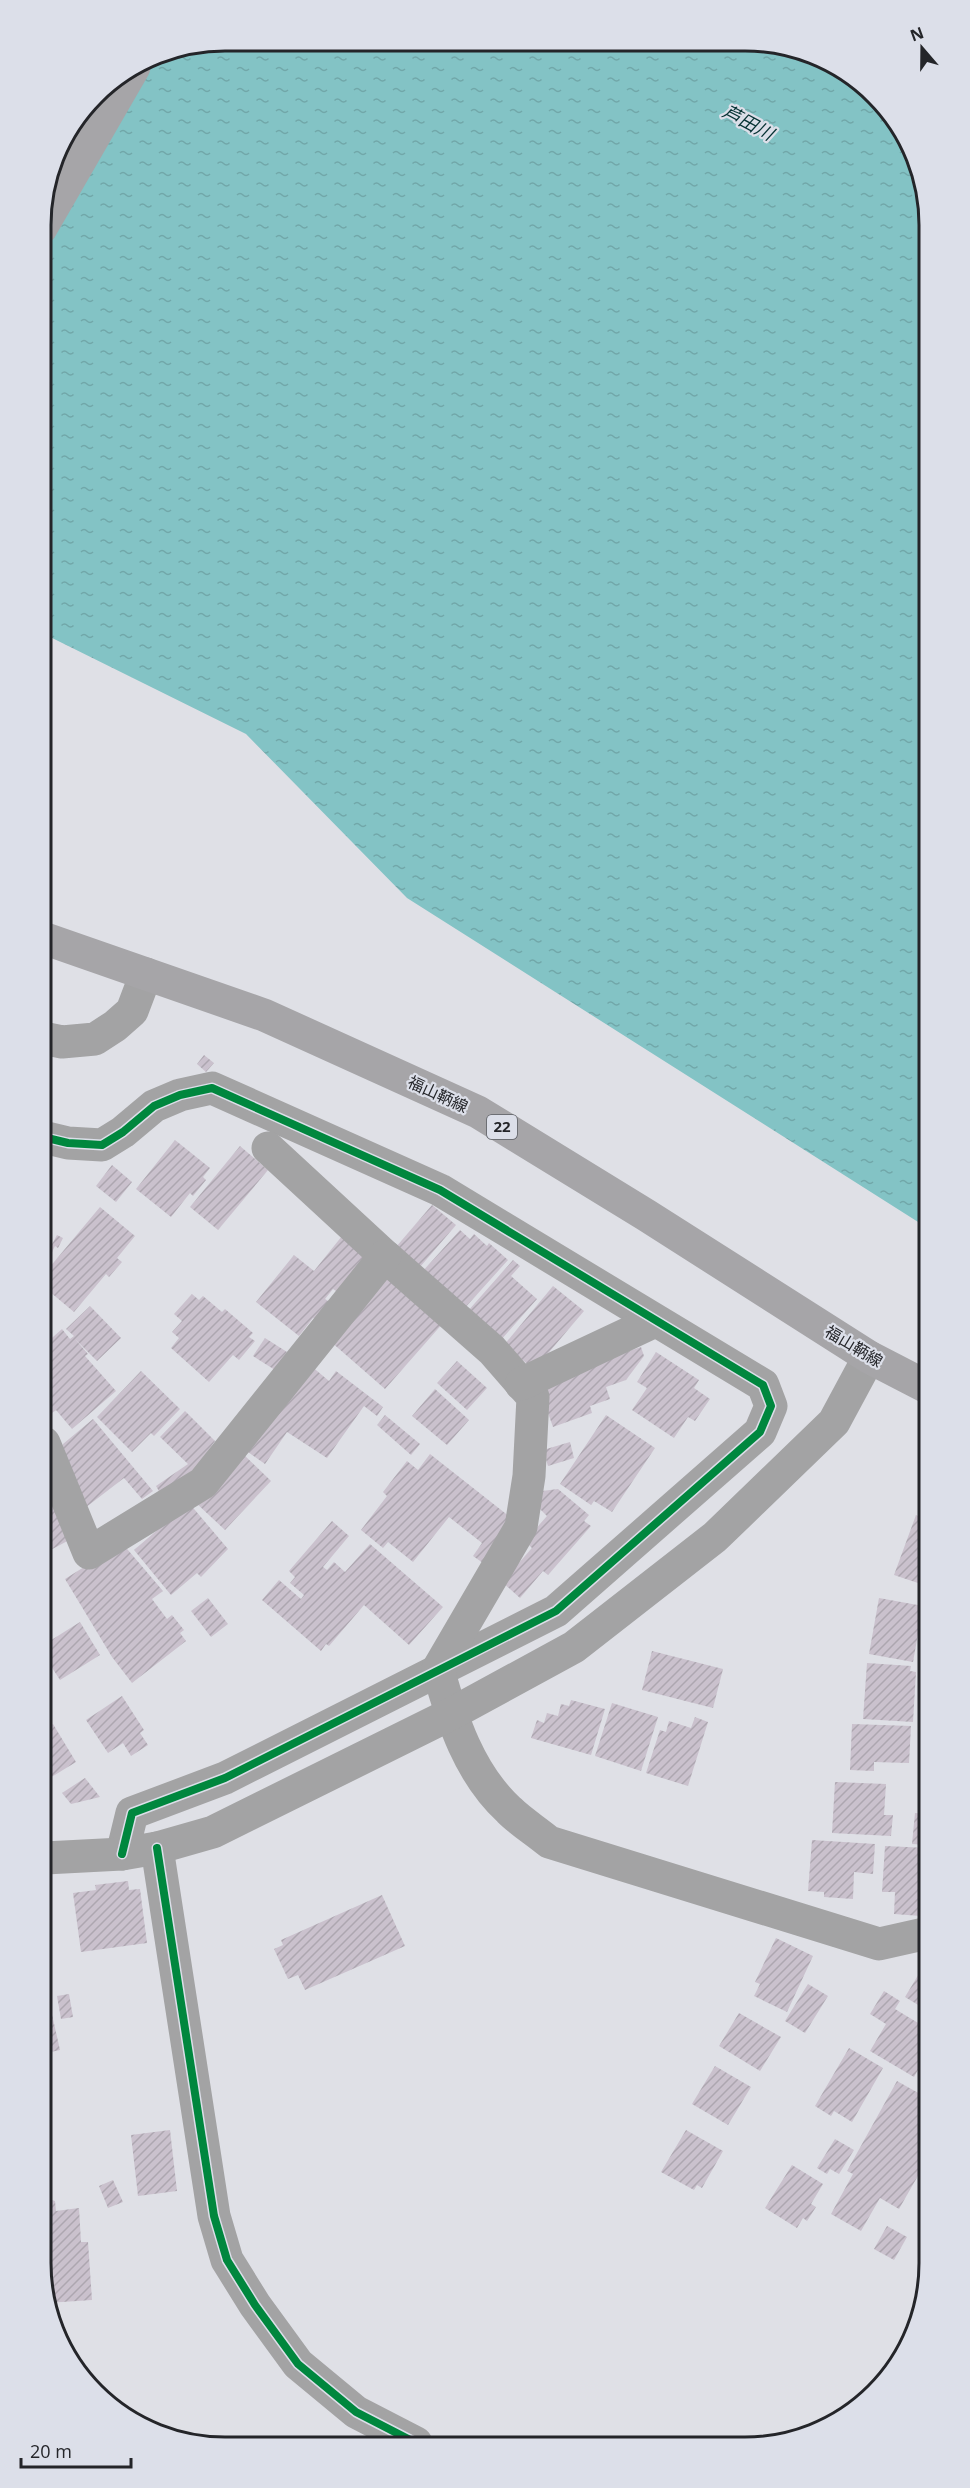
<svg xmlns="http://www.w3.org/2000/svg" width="970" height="2488" font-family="'Open Sans','Noto Sans JP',sans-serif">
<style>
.water{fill:url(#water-ripples)}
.building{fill:url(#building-hatch)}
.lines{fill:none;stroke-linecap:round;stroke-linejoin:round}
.minor{stroke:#a3a3a4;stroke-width:33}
.major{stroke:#a6a5a8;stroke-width:33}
.cycleway-casing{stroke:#dcdfe9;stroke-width:11}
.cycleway{stroke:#00873e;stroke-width:8}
.labels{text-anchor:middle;stroke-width:4.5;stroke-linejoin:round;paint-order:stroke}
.shield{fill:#dcdfe9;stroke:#5b5d63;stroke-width:1.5}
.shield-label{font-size:15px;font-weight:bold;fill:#242529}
.street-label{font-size:16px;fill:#242529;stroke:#dcdfe9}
.water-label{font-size:18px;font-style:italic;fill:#063334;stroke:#dcdfe9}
.rim{fill:none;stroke:#242529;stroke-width:3}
</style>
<defs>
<pattern id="water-ripples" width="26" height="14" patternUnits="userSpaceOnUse" patternTransform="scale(1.5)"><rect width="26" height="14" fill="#83c3c5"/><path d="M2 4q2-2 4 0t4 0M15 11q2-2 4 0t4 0" fill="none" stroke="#71a7a9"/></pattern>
<pattern id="building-hatch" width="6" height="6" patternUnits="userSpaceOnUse" patternTransform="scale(1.5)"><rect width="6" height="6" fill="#cac1cd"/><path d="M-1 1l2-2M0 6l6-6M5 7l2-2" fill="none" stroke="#ada6b0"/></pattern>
</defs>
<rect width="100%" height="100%" fill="#dfe0e6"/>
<!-- water -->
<path class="water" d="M225,41L781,44L867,86L905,132L923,177L926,1227L407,898L246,734L42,633L41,212L59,143L103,86L154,54Z"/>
<!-- building -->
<g class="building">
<path d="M204,1055L214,1063L206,1072L197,1064Z"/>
<path d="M175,1140L210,1168L203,1177L206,1180L193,1196L190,1193L171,1217L136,1189Z"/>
<path d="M240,1146L268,1170L218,1230L190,1207Z"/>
<path d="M112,1165L132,1182L116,1202L96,1186Z"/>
<path d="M432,1205L456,1225L420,1267L396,1247Z"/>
<path d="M100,1207L135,1236L117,1258L122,1262L109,1277L106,1274L74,1312L44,1287V1274Z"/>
<path d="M460,1230L470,1239L474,1234L487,1246L489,1243L508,1260L463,1310L422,1272Z"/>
<path d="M57,1235L63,1238L58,1248L55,1246L44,1268V1259Z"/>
<path d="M342,1236L368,1257L339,1293L333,1289L325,1299L331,1303L317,1320L313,1318L299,1336L256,1302L294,1255L314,1271Z"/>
<path d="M513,1260L520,1266L511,1276L537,1299L500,1341L467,1312Z"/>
<path d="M388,1274L444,1322L385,1389L330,1341Z"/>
<path d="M553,1286L584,1311L539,1364L530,1366L504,1345Z"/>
<path d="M192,1294L199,1300L203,1296L222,1312L225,1309L253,1333L249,1337L255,1341L239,1360L233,1355L209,1382L171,1348L179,1338L172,1332L182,1321L174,1314Z"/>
<path d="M90,1306L121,1338L97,1361L75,1339L88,1354L85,1356L116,1391L72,1429L56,1410L48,1416L44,1412V1345L62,1329L70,1339L74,1336L66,1329Z"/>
<path d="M265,1338L287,1352L275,1370L253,1356Z"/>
<path d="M641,1347L644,1356L626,1380L606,1387L610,1399L590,1406L592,1413L553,1427L537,1382Z"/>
<path d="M656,1352L699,1380L694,1388L710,1399L695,1421L688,1417L674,1438L632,1410L647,1388L637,1382Z"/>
<path d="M457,1361L487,1388L467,1410L437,1383Z"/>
<path d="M310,1365L329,1381L336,1371L383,1407L377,1416L364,1406L327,1458L287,1432L265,1464L248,1452Z"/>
<path d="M141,1371L180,1409L154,1436L151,1433L132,1452L97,1417Z"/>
<path d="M435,1389L469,1420L447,1445L412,1416Z"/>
<path d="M185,1411L215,1441L196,1468L160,1493L156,1486L188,1464L160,1437Z"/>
<path d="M385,1415L420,1444L411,1455L377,1425Z"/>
<path d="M606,1415L655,1448L612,1512L594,1501L591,1505L560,1484Z"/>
<path d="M93,1419L153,1491L142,1499L124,1478L85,1508L61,1453L63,1444Z"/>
<path d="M570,1442L574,1458L548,1466L543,1450Z"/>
<path d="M241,1452L271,1481L225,1530L195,1502Z"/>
<path d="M430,1454L510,1517L483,1563L473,1556L482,1543L449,1517L413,1562L388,1542L383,1548L361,1530L387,1496L383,1492L407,1461L418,1470Z"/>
<path d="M44,1481L73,1538L45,1553Z"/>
<path d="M558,1489L589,1515L584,1521L591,1526L548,1575L543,1571L520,1598L502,1582L532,1548L525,1541L547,1516L538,1507L542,1491Z"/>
<path d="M926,1492H927V1516L920,1514Z"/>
<path d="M189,1503L228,1549L201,1577L197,1573L171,1595L134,1550Z"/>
<path d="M916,1515L927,1520V1576L921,1574L918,1583L894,1575Z"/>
<path d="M332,1521L349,1536L323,1567L327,1570L334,1562L345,1572L370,1544L443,1607L409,1645L364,1605L329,1646L326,1644L321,1651L262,1600L279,1580L301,1599L304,1595L290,1583L295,1577L289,1571Z"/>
<path d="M122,1543L163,1591L152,1599L167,1619L172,1615L184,1630L180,1633L186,1641L132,1683L112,1657L65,1579Z"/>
<path d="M208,1598L228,1624L211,1637L191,1611Z"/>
<path d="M879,1598L923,1606L913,1662L869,1654Z"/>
<path d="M80,1622L100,1655L60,1680L45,1657V1644Z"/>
<path d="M652,1651L723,1669L713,1708L642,1690Z"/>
<path d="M867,1663L911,1666L910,1671L916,1672L913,1722L863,1719Z"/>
<path d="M122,1696L144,1730L140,1733L148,1745L131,1756L123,1743L108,1753L86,1720Z"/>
<path d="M571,1700L605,1709L591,1755L531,1738L537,1720L544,1723L547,1713L558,1716L561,1704L569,1706Z"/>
<path d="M612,1703L658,1717L641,1771L595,1756Z"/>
<path d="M695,1717L708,1722L688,1786L646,1773L660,1730L666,1732L669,1721L691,1728Z"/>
<path d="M53,1724L76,1762L45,1781V1729Z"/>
<path d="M852,1724L911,1726L909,1763L874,1762V1771L850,1770Z"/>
<path d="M85,1778L100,1797L71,1804L62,1793Z"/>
<path d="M835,1782L886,1784L884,1815H893L891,1836L832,1833Z"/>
<path d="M45,1791L51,1800L45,1804Z"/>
<path d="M915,1813L928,1814V1845L912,1844Z"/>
<path d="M812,1840L875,1844L873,1874L854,1872L853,1899L824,1897V1892L808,1891Z"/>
<path d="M885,1846L928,1848V1894H923L921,1916L894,1914L895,1892H882Z"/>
<path d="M128,1881L129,1890L140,1889L147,1943L81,1952L73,1893L96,1890L95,1885Z"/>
<path d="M382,1895L405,1946L305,1990L298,1975L288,1979L274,1949L283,1945L281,1940Z"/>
<path d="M776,1938L813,1956L787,2012L754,1996L760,1984L755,1982Z"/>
<path d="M926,1962L928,1963V2011L905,1997Z"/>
<path d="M808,1984L828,1996L805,2033L785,2021Z"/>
<path d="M46,1988L60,2050L46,2053Z"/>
<path d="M884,1991L900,2001L895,2009L928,2029L929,2051L914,2077L870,2051L886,2024L870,2014Z"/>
<path d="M69,1994L73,2017L61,2019L57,1996Z"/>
<path d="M739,2013L781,2037L760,2071L719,2046Z"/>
<path d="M849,2048L883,2068L852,2122L834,2111L831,2116L815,2106Z"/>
<path d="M715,2066L751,2087L728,2125L692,2104Z"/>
<path d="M897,2081L929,2099V2161L927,2160L899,2209L880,2198L861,2231L831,2214L853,2174L847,2171Z"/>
<path d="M170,2130L177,2191L138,2196L131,2135Z"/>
<path d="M686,2130L723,2151L702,2188L697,2185L694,2190L661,2172Z"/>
<path d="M835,2139L854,2150L839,2174L830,2169L827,2174L817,2168Z"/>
<path d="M792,2165L823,2184L811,2204L816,2207L807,2221L803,2218L797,2228L765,2208Z"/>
<path d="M113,2180L123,2202L108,2208L99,2186Z"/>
<path d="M46,2198L55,2201L56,2211L79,2208L81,2242H88L92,2300L47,2303Z"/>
<path d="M887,2226L907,2237L894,2260L874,2249Z"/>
</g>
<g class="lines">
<!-- minor -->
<g class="minor">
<path d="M43,1038L62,1042L95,1039L115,1026L132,1011L146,974"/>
<path d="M43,1137L68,1143L102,1145L123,1132L154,1106L180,1095L212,1088L440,1190L763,1385L771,1406L760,1432L556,1611L225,1778L132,1813L122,1854"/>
<path d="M268,1148L385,1256L492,1350L533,1397L529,1476L521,1527L438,1669C452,1720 469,1773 509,1810C521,1822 536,1831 549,1842L879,1944L928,1933"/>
<path d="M521,1384L655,1321"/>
<path d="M44,1443L89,1553L203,1483L385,1256"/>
<path d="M157,1848L214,2216L227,2260L255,2305L298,2364L356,2412L416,2443"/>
<path d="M45,1858L122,1854L157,1848L213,1832L451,1714L574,1647L715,1537L834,1422L869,1357"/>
</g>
<!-- major -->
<g class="major">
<path d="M41,228L134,67"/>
<path d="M43,938L264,1015L478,1112L646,1215L869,1357L927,1387"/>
</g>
<!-- cycleway casing -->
<g class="cycleway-casing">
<g id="cycleway">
<path d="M43,1137L68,1143L102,1145L123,1132L154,1106L180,1095L212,1088L440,1190L763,1385L771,1406L760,1432L556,1611L225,1778L132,1813L122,1854"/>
<path d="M157,1848L214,2216L227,2260L255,2305L298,2364L356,2412L416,2443"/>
</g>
</g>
<!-- cycleway -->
<use href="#cycleway" class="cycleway"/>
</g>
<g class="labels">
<!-- shield labels -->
<rect class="shield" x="487" y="1115" width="30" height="24" rx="4.5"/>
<g class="shield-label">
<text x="502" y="1132">22</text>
</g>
<!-- street labels -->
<g class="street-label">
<text transform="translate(438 1094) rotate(25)" y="6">福山鞆線</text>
<text transform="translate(854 1346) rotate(31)" y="6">福山鞆線</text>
</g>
<!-- water labels -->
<g class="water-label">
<text transform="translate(748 123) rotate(28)" y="6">芦田川</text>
</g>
</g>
<!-- crop -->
<path d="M0 0H970V2488H0ZM225 51H745A174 174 0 0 1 919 225V2263A174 174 0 0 1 745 2437H225A174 174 0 0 1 51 2263V225A174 174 0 0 1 225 51Z" fill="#dcdfe9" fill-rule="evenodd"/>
<path class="rim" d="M225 51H745A174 174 0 0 1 919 225V2263A174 174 0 0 1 745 2437H225A174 174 0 0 1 51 2263V225A174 174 0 0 1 225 51Z"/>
<!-- north arrow -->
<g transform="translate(922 48) rotate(340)" stroke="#dcdfe9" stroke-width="4.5" paint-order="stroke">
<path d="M0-4.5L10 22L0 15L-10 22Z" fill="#242529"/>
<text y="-9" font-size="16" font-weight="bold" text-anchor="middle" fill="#242529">N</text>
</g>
<!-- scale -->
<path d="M21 2458v9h110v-9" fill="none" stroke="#242529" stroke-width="3"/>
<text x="30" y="2458" font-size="18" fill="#242529" stroke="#dcdfe9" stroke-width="4.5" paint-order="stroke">20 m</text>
</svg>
